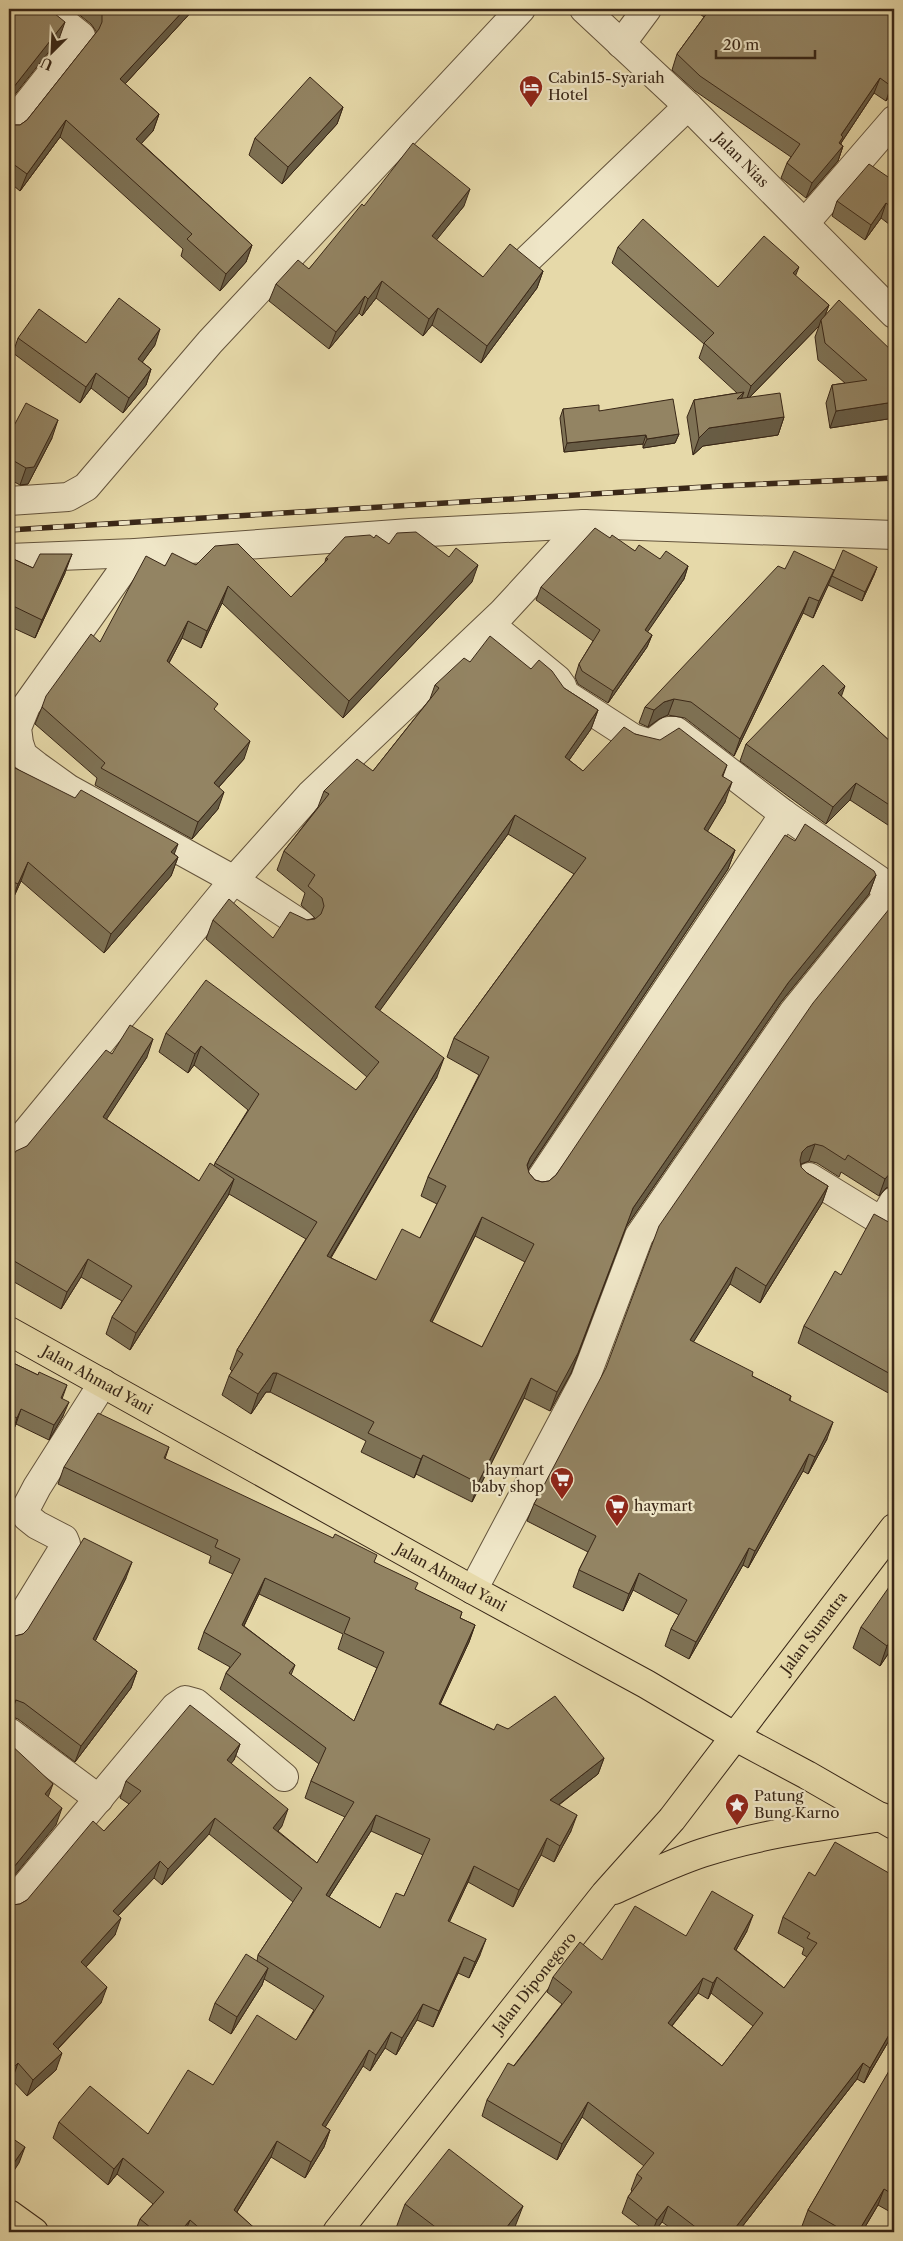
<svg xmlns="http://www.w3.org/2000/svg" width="903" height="2241" font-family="'Libre Caslon Text',serif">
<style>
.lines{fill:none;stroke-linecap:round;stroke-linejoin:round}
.minor-casing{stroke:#64543c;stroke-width:30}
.major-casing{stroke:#392717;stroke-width:30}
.minor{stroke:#efe6c7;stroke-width:28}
.major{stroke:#e6d9a9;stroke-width:28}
.rail-casing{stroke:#392717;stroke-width:5.5}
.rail{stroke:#efe6c7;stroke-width:4;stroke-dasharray:11;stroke-linecap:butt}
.wall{fill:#7e7255;stroke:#392717;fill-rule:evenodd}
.shaded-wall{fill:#675c45;stroke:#392717}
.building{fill:#938463;stroke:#392717;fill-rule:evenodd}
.labels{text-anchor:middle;stroke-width:4.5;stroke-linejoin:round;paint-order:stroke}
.poi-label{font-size:15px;fill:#392717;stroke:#efe6c7;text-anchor:start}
.street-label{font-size:15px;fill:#392717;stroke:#efe6c7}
</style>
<rect width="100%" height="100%" fill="#e6d9a9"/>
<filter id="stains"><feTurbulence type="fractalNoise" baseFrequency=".004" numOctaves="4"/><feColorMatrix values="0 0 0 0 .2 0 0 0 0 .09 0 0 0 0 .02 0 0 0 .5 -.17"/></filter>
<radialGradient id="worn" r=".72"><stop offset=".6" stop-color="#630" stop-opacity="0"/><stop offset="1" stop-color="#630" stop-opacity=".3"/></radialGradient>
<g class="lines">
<!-- minor casing -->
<g class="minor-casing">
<g id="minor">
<path id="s1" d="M584,9L688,106L894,314"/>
<path d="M621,44L647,9"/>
<path d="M9,127L81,36L47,9"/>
<path d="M805,223L894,120"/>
<path d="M528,259L688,106"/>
<path d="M9,501L68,497L86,487L210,342L521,9"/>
<path d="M135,553L26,706L17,728L19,743L23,755L37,766L69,789L234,880L301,924"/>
<path d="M9,558L135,553L410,533L584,524L894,535"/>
<path d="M9,1153L234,880L310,795L502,613L584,524"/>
<path d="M809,1177L894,1229"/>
<path d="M536,1186L784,814"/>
<path d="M882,1221L894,1201"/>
<path d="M473,1590L585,1379L639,1236L794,1011L885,899L884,890L879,880L784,814L676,731H668L651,744L633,738L565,694L562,686L557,679L491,625"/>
<path d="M9,1637L66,1544L64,1539L37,1525L27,1517L26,1508L37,1487L103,1383"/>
<path d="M9,1732L99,1799"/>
<path d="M9,1906L175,1707L185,1700L196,1703L284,1777"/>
</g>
</g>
<!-- major casing -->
<g class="major-casing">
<g id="major">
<path id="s2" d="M9,1331L473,1590L646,1684L734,1736L807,1775L894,1825"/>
<path d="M614,1890C643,1877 672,1863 702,1853C760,1834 821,1826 882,1817"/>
<path d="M9,2214L34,2232"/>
<path id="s3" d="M337,2232L605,1894L672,1819L894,1528"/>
</g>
</g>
<!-- minor -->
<use href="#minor" class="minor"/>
<!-- major -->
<use href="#major" class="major"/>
<!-- rail casing -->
<g class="rail-casing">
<path id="rail" d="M9,530L721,486L894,478"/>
</g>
<!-- rail -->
<use href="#rail" class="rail"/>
</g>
<!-- wall -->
<g class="wall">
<path d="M72,9H194L125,84L159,114L153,131L141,143L252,245L246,262L220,291L181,256L183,249L60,137L20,191L9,182V124L12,125H20L27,120L96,33V31L91,24Z"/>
<path d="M693,9H894V98L890,95L886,101L874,93L841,143V144L843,146L838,161L806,198L781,178L787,163L791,157L695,91L672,70L677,54L704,17Z"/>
<path d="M343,107L337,124L282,184L249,155L255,138Z"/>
<path d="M894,181V228L881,218L865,240L832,216L837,201Z"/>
<path d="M364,206H464L436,240L483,277L543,271L537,288L481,363L432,325L423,336L376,298L362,316L359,313L329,349L269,301L276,284L309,269Z"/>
<path d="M618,247L718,287L795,276L829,305L825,315L894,353V418L830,428L826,403L832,385L845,383L818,360L815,337L819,326L749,398L784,417L778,435L703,446L693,455L687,417L694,400L737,393L699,358L704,344L612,263Z"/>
<path d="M18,338L86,343L155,345L142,362L151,369L146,385L123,413L91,388L80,403L13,353Z"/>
<path d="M563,409L599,411L679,434L675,443L643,448V444L564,452L560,418Z"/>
<path d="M9,435L52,438L28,484L20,485L9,479Z"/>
<path d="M374,538L472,582L343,718L222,603L201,648L182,638L169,663L215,711L244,759L219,787L218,809L192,839L95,785L97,778L35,724L42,707L100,642L165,566L196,565L291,597L325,562L326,558Z"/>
<path d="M610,538L635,551L660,559L688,566L684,579L647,632L652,635L647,647L608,703L578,684L575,677L579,664L593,641L536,600L541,587Z"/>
<path d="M9,557L33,568L65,573L35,638L9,626Z"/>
<path d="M877,567L874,575L862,601L828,585L813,618L803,613L734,756L685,718L668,715L659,719L648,727L639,723L645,707L785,569L834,570Z"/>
<path d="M470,662L531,669L564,688L598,710L591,729L569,760L583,771L635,734L727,765L723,776L725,802L707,831L735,850L728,869L528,1170L529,1173L535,1180L542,1182L549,1181L556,1175L795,841L876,875L869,894L781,1002L626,1227L571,1373L550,1411L524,1398L472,1502L416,1474L414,1478L361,1452L366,1441L270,1392H266L251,1414L222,1395L229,1376L232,1371L230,1369L237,1350L306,1239L229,1194L130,1350L106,1334L112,1317L122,1301L81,1277L61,1309L9,1279V1155L12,1157L27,1146L112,1054L147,1057L106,1119L199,1181L214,1166L215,1163L248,1110L194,1065L188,1073L159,1052L166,1033L356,1090L367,1077L206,939L213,920L273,938L307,920L315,918L301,905L305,893L277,870L284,851L318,807L324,791L373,771L430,699L435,685ZM508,834L574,874L454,1038L447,1057L479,1075L428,1177L421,1196L437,1204L420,1238L376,1280L331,1258L437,1077L379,1011ZM475,1236L525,1262L482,1347L432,1322Z"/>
<path d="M841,696L894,745V829L850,800L826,824L740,761L746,744Z"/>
<path d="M9,765L174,854L178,857L171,876L104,953L21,881L11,903L9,902Z"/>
<path d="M894,863V877L891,871Z"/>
<path d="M894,903V1186L886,1188L879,1196L841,1172L839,1177L817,1163L809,1161L801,1164V1167L807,1173L828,1186L822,1203L760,1303L730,1284L693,1342L752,1376L791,1396L790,1400L827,1439L808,1474L803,1471L748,1568L743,1565L689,1659L665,1646L671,1629L679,1615L633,1590L623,1611L573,1587L579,1570L588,1552L527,1521L534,1504Z"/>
<path d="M894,1225V1404L890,1401L892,1395L798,1343L804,1326L841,1275Z"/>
<path d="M9,1361L38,1375L67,1385L62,1399L63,1416L49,1440L16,1424L12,1433L9,1431Z"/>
<path d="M169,1447L165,1459L374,1562L416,1590L462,1612L460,1618L475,1625L469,1642L440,1704L494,1730L508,1729L604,1758L598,1774L559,1805L571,1831L554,1862L541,1855L513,1907L468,1882L449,1922L480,1955L469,1978L458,1973L433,2027L417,2020L396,2055L385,2048L370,2071L363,2066L325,2127L330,2130L324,2147L305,2178L271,2157L237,2212L258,2232H135L140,2219L153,2204L117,2174L108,2185L53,2138L59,2122L148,2134L213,2085L296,2040L314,2010L264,1979L262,1985L231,2034L209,2020L215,2003L257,1961L258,1955L293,1902L209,1834L162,1885L154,1878L118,1916L115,1935L86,1967L101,2003L58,2049L56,2070L27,2096L12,2080L9,2083V1904L12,1905L20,1904L27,1900L104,1831L129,1804L120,1798L126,1781L240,1744L234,1760L231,1763L282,1826L278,1831L317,1863L345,1817L305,1798L311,1781L319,1764L220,1689L226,1673L230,1667L198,1649L204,1632L233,1574L209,1563L211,1556L58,1484L64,1467ZM259,1594L343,1634L338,1649L377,1668L354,1721L291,1675L295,1665L244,1626ZM371,1831L423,1855L404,1896L380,1928L329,1897Z"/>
<path d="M126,1578L95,1641L137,1671L131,1688L75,1762L18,1719L10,1716L15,1636L23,1634Z"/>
<path d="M861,1627L894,1645L880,1666L853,1648Z"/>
<path d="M815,1876H894V2032L864,2083L857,2079L738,2232H676L662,2222L654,2232H647L622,2213L628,2197L632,2191L631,2190L637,2174L644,2166L582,2117L557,2160L482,2116L487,2100L562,2004L547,1992L553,1977L602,1960L686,1936L747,1931L736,1950L784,1988L807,1957L802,1954L804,1948L778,1933L783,1917ZM698,1993L708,1999L711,1993L753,2026L722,2066L672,2026Z"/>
<path d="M894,2065V2214L878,2205L862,2232H814L802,2226L808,2210Z"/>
<path d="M405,2204L514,2231L513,2232H401L396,2228Z"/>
</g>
<!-- shaded-wall -->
<g class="shaded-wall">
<path d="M185,9H194L114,96L120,79Z"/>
<path d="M65,22L59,39L9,102V93Z"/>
<path d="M880,78L874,93L841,143L838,152L843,146L838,161L806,198L812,183L841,135Z"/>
<path d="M894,82L890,95L886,101L891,86Z"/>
<path d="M343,107L337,124L282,184L288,167Z"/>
<path d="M159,114L153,131L130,156L136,139Z"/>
<path d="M66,120L60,137L20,191L27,174Z"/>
<path d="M470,189L464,206L426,253L432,236Z"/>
<path d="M886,203L881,218L865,240L871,225Z"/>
<path d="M252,245L246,262L220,291L226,274Z"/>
<path d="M799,267L793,282V273Z"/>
<path d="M543,271L537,288L481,363L487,346Z"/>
<path d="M382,281L376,298L362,316L368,299Z"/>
<path d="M365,296L359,313L329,349L336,332Z"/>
<path d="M829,305L823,321L821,320L819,326L746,401L751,386Z"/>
<path d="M438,308L432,325L423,336L429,319Z"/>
<path d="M160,329L155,345L133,375L138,359Z"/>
<path d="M151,369L146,385L123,413L129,398Z"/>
<path d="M96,373L91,388L80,403L86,387Z"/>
<path d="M744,392L737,410V399Z"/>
<path d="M894,402V418L830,428L836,411Z"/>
<path d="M784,417L778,435L703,446L693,455L699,438L709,428Z"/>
<path d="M58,420L52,438L28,484L20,485L26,468Z"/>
<path d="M679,434L675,443L643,448L647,439Z"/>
<path d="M646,435L643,444L564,452L567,443Z"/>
<path d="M72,554L65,573L35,638L42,620Z"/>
<path d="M478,565L472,582L343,718L349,701Z"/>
<path d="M688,566L684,579L640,643L645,630Z"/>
<path d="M877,567L874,575L862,601L865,592Z"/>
<path d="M834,570L828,586L813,618L819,601Z"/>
<path d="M228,586L222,603L201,648L207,631Z"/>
<path d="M809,597L803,613L734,756L740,739Z"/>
<path d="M188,621L182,638L161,678L167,661Z"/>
<path d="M652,635L647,647L608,703L613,691Z"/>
<path d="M845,686L839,703L838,693Z"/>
<path d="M674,699L668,715L659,719L648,727L654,710L664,702Z"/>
<path d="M598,710L591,729L558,776L565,757Z"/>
<path d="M250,741L244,759L207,800L214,783Z"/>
<path d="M732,782L725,802L697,849L704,829Z"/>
<path d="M856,783L850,800L826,824L833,807Z"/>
<path d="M224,792L218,809L192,839L198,822Z"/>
<path d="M515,815L508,834L368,1027L375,1007Z"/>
<path d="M178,844L171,863V852Z"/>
<path d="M735,850L728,869L523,1177L530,1158Z"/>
<path d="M178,857L171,876L104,953L111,934Z"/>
<path d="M28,862L21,881L11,903L18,884Z"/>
<path d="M876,875L869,894L781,1002L626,1227L571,1373L550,1411L557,1392L633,1208L788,983Z"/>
<path d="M153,1039L147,1057L97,1134L103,1117Z"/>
<path d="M201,1046L194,1065L188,1073L195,1054Z"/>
<path d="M444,1058L437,1077L320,1275L327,1256Z"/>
<path d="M815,1144L809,1161L801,1164L795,1169L802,1152L807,1147Z"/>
<path d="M894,1170V1185L886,1188L879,1196L885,1179L892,1171Z"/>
<path d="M234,1179L228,1196L130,1350L136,1333Z"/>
<path d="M828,1186L822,1203L760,1303L766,1286Z"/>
<path d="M482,1217L475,1236L423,1340L430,1321Z"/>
<path d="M88,1259L81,1277L61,1309L67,1292Z"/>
<path d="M736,1267L730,1284L684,1357L690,1340Z"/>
<path d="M273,1373H277L270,1392H266L251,1414L258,1394Z"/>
<path d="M531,1378L524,1398L472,1502L478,1483Z"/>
<path d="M69,1402L63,1416L49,1440L54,1425Z"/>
<path d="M21,1409L16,1424L12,1433L17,1418Z"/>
<path d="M833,1422L827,1439L808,1474L815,1457Z"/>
<path d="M809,1454L803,1471L748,1568L755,1551Z"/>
<path d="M423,1455L416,1474L414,1478L421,1459Z"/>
<path d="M749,1548L743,1565L689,1659L696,1642Z"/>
<path d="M132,1562L126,1578L88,1656L93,1639Z"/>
<path d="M639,1573L633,1590L623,1611L629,1594Z"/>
<path d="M265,1578L259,1594L236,1642L242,1625Z"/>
<path d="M475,1625L469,1642L433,1720L439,1704Z"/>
<path d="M894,1636V1645L880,1666L887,1646Z"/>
<path d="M137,1671L131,1688L75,1762L81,1746Z"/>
<path d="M16,1700L10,1716L9,1717V1703Z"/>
<path d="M240,1744L234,1760L221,1776L227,1760Z"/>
<path d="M604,1758L598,1774L544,1816L550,1800Z"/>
<path d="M53,1784L47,1800L45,1794Z"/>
<path d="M62,1808L56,1825L9,1882V1873Z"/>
<path d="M288,1809L282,1826L267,1844L273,1828Z"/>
<path d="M376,1815L371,1831L320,1911L326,1895Z"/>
<path d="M577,1815L571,1831L554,1862L560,1846Z"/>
<path d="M215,1818L209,1834L162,1885L168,1869Z"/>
<path d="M547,1838L541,1855L513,1907L519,1890Z"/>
<path d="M160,1861L154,1878L107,1927L113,1911Z"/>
<path d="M474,1866L468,1882L442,1938L448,1921Z"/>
<path d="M753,1915L747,1931L728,1964L734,1949Z"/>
<path d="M121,1918L115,1935L75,1979L81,1962Z"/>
<path d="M486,1939L480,1955L469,1978L475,1962Z"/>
<path d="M464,1957L458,1973L433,2027L439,2011Z"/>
<path d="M268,1968L262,1985L231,2034L237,2017Z"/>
<path d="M717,1977L711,1993L708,1999L713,1983Z"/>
<path d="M703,1978L698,1993L662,2038L668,2023Z"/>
<path d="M107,1987L101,2003L47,2060L53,2044Z"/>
<path d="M423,2004L417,2020L396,2055L402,2038Z"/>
<path d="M894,2026V2032L864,2083L870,2068Z"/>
<path d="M391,2032L385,2048L370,2071L376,2055Z"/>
<path d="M369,2050L363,2066L316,2142L322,2125Z"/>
<path d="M62,2053L56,2070L27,2096L33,2080Z"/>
<path d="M18,2063L12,2080L9,2083V2072Z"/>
<path d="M863,2063L857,2079L738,2232H732Z"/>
<path d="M588,2102L582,2117L557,2160L562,2144Z"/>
<path d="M330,2130L324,2147L305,2178L311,2162Z"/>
<path d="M277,2141L271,2157L228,2226L234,2210Z"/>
<path d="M25,2147L19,2163L9,2178V2170Z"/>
<path d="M123,2158L117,2174L108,2185L114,2169Z"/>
<path d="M884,2189L878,2205L862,2232H858Z"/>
<path d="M523,2206L513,2232H503Z"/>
<path d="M668,2206L662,2222L654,2232H652L657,2220Z"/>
<path d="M190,2220L185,2232H180Z"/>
</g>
<!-- building -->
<g class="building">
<path d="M9,9H36L38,11L40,9H49L65,22L9,93Z"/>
<path d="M98,9H185L120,79L159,114L136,139L252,245L226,274L187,239L192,234L66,120L27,174L9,161V124L12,125H20L27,120L99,29L102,22V14Z"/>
<path d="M710,9H894V82L891,86L880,78L841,135L843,137L839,143L843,146L812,183L787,163L800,144L700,76L677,54Z"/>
<path d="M310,77L343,107L288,167L255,138Z"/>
<path d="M413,143L470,189L432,236L483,277L510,244L543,271L487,346L438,308L429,319L382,281L368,299L365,296L336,332L276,284L298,260L309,269L362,204L364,206Z"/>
<path d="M869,164L894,181V209L886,203L871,225L837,201Z"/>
<path d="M643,219L718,287L764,236L799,267L793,273L829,305L751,386L704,343L714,333L618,247Z"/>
<path d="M119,298L160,329L138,359L151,369L129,398L96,373L86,387L18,338L39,309L86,343Z"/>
<path d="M839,300L894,353V402L836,411L832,385L867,380L825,343L821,320Z"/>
<path d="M744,392L737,399L780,393L784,417L709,428L699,438L694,400Z"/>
<path d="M673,399L679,434L647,439L646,435L567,443L563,409L599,405V411Z"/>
<path d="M26,403L58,420L34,467L26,468L9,458V435Z"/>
<path d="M595,528L610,538L612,535L635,551L639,545L660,559L666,551L688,566L645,630L652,635L613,691L582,671L579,664L600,630L541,587Z"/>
<path d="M416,532L449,557L456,548L478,565L349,701L228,586L207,631L188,621L167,661L218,704L214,709L250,741L214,783L224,792L198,822L101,768L105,763L42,707L46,696L91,634L100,642L146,556L165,566L172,553L196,565L215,546L238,544L291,597L328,559L326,558L345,537L370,535L374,538L376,535L389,544L397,533Z"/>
<path d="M843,550L877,567L865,592L832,576Z"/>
<path d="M794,551L834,570L819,601L809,597L740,739L691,702L674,699L664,702L654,710L645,707L778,566L785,569Z"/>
<path d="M40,554H72L42,620L9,604V557L33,568Z"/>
<path d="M490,636L531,669L539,660L552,671L564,688L598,710L565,757L583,771L624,727L635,734L660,740L679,728L727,765L722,776L732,782L704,829L735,850L530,1158L527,1165L529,1173L535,1180L542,1182L549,1181L556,1175L785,835L795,841L805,824L874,871L876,875L788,983L633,1208L578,1353L557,1392L531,1378L478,1483L423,1455L421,1459L368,1433L374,1422L277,1373H273L258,1394L229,1376L243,1354L237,1350L317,1222L215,1163L259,1094L201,1046L195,1054L166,1033L206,980L356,1090L379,1062L213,920L229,899L273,938L290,912L307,920L315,919L321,914L324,906L322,898L308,886L315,875L284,851L329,794L324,791L328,787L357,759L373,771L439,688L435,685L464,658L470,662ZM515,815L586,858L454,1038L489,1057L428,1177L446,1186L420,1238L402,1229L376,1280L327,1256L444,1058L375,1007ZM482,1217L534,1244L482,1347L430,1321Z"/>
<path d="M823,665L845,686L838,693L894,745V808L856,783L833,807L746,744Z"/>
<path d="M9,765L75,798L81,790L178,844L171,852L178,857L111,934L28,862L18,884L9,880Z"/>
<path d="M894,903V1170L892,1171L885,1179L848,1155L845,1160L823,1146L815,1144L807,1147L802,1152L800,1160L801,1167L807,1173L828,1186L766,1286L736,1267L690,1340L753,1372L752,1376L791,1396L789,1400L833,1422L815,1457L809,1454L755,1551L749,1548L696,1642L671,1629L687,1600L639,1573L629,1594L579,1570L596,1536L534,1504L606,1368L659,1226L813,1003Z"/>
<path d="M130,1025L153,1039L103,1117L199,1181L210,1163L234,1179L136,1333L112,1317L132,1286L88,1259L67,1292L9,1258L14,1251L9,1247V1155L12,1157L16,1151L27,1146L106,1050L112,1054Z"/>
<path d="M874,1214L894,1225V1376L804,1326L835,1271L841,1275Z"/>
<path d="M9,1361L38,1375L39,1372L67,1385L61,1398L69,1402L54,1425L21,1409L17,1418L9,1414Z"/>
<path d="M98,1413L169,1447L164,1458L333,1538L335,1534L377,1555L374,1562L418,1583L415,1589L462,1612L460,1618L475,1625L439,1704L494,1730L497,1724L508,1729L555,1696L604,1758L550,1800L577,1815L560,1846L547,1838L519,1890L474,1866L448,1921L486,1939L475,1962L464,1957L439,2011L423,2004L402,2038L391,2032L376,2055L369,2050L322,2125L330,2130L311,2162L277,2141L234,2210L258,2231L257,2232H204L190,2220L180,2232H156L140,2219L164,2192L123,2158L114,2169L59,2122L90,2086L148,2134L188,2070L213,2085L257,2015L296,2040L324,1996L258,1955L302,1888L215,1818L168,1869L160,1861L113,1911L121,1918L81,1962L107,1987L53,2044L62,2053L33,2080L18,2063L9,2072V1904L12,1905L20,1904L27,1900L93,1821L104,1831L141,1791L126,1781L190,1705L240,1744L227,1760L288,1809L273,1828L317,1863L354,1802L311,1781L326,1748L226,1673L241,1654L204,1632L240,1559L215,1547L218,1540L64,1467ZM265,1578L350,1618L344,1633L384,1652L354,1721L289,1673L295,1665L242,1625ZM376,1815L430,1839L404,1896L396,1893L380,1928L326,1895Z"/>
<path d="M84,1538L132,1562L93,1639L137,1671L81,1746L24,1703L16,1700L9,1703V1634L15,1636L23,1634L28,1629Z"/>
<path d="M894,1580V1636L887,1646L861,1627Z"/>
<path d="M9,1743L53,1784L45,1794L62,1808L9,1873Z"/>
<path d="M835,1842L894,1876V2026L870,2068L863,2063L732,2232H702L668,2206L657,2220L628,2197L642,2178L637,2174L654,2153L588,2102L562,2144L487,2100L508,2063L514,2066L572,1992L553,1977L580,1942L602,1960L635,1906L686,1936L712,1891L753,1915L734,1949L784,1988L817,1943L807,1938L810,1933L783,1917L809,1872L815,1876ZM717,1977L763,2013L722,2066L668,2023L703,1978L713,1983Z"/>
<path d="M246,1954L268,1968L237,2017L215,2003Z"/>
<path d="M893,2064L894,2065V2195L884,2189L858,2232H846L808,2210Z"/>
<path d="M9,2136L25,2147L9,2170Z"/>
<path d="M449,2149L523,2206L503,2232H442L405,2204Z"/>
</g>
<!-- icons -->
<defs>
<g id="hotel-pin" transform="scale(1.25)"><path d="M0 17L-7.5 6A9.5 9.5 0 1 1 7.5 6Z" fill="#8f2418" stroke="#efe6c7"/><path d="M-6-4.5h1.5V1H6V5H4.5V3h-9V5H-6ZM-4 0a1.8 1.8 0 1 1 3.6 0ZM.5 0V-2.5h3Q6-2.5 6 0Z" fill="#fff"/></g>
<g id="supermarket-pin" transform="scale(1.25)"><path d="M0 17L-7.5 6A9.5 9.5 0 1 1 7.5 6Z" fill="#8f2418" stroke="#efe6c7"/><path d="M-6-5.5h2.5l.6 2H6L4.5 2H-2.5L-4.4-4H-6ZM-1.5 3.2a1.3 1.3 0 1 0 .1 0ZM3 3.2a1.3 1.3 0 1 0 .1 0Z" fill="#fff"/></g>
<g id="sight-pin" transform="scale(1.25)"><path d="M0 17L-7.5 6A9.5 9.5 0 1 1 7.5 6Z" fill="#8f2418" stroke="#efe6c7"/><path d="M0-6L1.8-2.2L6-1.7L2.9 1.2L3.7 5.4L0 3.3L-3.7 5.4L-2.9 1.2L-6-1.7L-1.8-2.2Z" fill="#fff"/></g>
</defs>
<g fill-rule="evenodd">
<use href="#hotel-pin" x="531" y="87"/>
<use href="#supermarket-pin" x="562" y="1479"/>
<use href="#supermarket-pin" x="617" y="1506"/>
<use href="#sight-pin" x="737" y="1805"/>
</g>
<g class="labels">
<!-- poi labels -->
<g class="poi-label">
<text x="548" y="83">Cabin15-Syariah<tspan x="548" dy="17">Hotel</tspan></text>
<text x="544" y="1475" text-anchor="end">haymart<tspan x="544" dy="17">baby shop</tspan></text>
<text x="634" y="1511">haymart</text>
<text x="754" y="1801">Patung<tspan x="754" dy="17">Bung Karno</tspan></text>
</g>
<!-- street labels -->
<g class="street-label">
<text dy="5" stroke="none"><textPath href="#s1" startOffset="218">Jalan Nias</textPath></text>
<text dy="5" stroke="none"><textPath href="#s2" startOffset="101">Jalan Ahmad Yani</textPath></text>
<text dy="5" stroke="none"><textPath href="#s2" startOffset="506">Jalan Ahmad Yani</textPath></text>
<text dy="5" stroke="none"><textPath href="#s3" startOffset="766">Jalan Sumatra</textPath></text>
<text dy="5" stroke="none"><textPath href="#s3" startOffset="318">Jalan Diponegoro</textPath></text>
</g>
</g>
<!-- margin -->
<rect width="903" height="2241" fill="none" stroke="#e6d9a9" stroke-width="30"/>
<rect x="10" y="10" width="883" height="2221" fill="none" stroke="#392717" stroke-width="2.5"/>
<rect x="15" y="15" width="873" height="2211" fill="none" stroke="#392717"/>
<!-- north arrow -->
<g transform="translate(52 52) rotate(204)" stroke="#efe6c7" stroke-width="4" paint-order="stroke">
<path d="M0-4L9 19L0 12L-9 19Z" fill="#392717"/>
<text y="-8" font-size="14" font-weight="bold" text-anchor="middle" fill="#392717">U</text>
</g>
<!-- scale -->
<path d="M716 50v8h99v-8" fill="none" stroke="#392717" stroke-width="2.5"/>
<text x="723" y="50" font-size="15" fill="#392717" stroke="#efe6c7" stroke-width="4" paint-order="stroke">20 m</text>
<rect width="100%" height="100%" filter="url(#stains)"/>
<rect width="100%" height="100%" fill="url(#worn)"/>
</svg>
